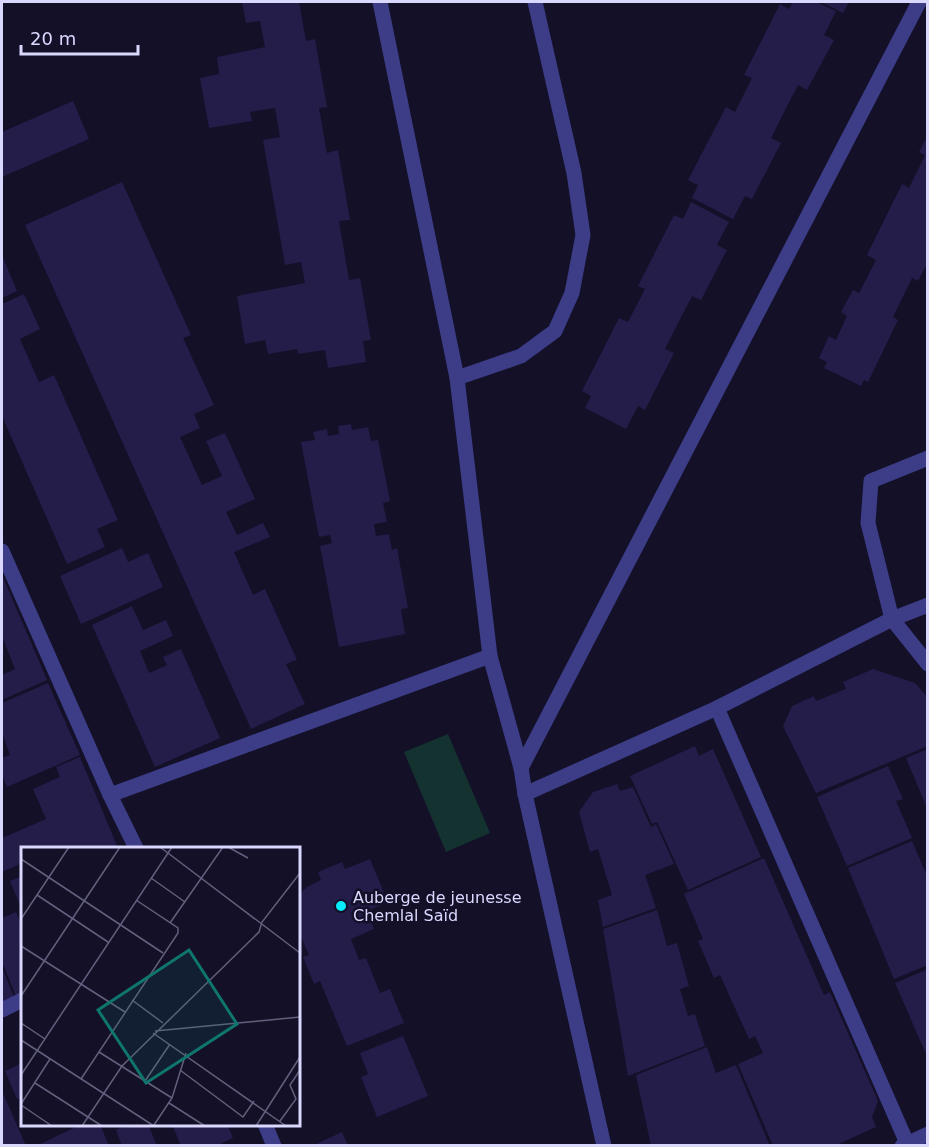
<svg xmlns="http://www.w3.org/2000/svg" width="929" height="1147" font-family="'DejaVu Sans',sans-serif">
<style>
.green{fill:#133230}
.building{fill:#241c49}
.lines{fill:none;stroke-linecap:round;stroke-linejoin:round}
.service{stroke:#3c3c87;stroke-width:15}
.minor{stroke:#3c3c87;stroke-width:15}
.poi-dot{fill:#05ecfd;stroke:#131028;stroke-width:2}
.labels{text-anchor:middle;stroke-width:5;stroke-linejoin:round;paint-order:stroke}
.poi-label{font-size:16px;fill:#dbd8ff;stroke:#131028;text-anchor:start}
.inset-road{fill:none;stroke:#63607e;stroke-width:1.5}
.view{fill:#0f766e;fill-opacity:0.15;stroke:#0f766e;stroke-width:3}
.inset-edge{fill:none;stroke:#dbd8ff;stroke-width:3}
</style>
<rect width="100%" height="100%" fill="#131028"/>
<!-- green -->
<path class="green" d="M448,734L490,833L446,852L404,752Z"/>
<!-- building -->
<g class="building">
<path d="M242,2H299L306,41L315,39L327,107L319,108L327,153L338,150L350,220L339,221L349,280L360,278L371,340L363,341L366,362L328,368L325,350L298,354L297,349L268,354L265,340L245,344L237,296L305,283L301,262L285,265L263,140L280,137L275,108L250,112L252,121L209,128L200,78L219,74L217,57L265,47L260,21L246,23Z"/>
<path d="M793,2H816L836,11L824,35L834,40L807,90L798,85L771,138L781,143L752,199L745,196L733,219L692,198L698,185L688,180L726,107L735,112L752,78L744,75L780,4L789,9Z"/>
<path d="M821,2H849L843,13Z"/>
<path d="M73,101L89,139L2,177V132Z"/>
<path d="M928,135V262L918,281L912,278L893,317L898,320L868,382L864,380L861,386L824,368L827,362L819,358L829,336L836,340L847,316L841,312L853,290L859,293L876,260L867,255L902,184L909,188L925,155L919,152Z"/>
<path d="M122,182L191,335L183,338L214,405L194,414L200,428L180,437L202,485L222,476L206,441L225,433L255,499L226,512L237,535L263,523L270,537L234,552L253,595L265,589L297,660L286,664L305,704L251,729L25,225Z"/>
<path d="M691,202L729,222L717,245L727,250L701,300L692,296L665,349L674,353L645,410L638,406L626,429L585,408L591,396L582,391L619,318L628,322L645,289L638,286L674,215L683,219Z"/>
<path d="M2,255L17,291L2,298Z"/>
<path d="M24,294L40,329L20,339L39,382L54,375L118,520L97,529L105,547L67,564L2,416V304Z"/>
<path d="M351,424L352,430L368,427L371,441L378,440L390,501L383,503L387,522L374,524L376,536L389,534L392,550L397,548L408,608L401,609L405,634L339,647L320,546L332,543L330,535L319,537L301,442L315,440L313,432L327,429L328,436L339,434L338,426Z"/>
<path d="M122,548L128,562L148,553L163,587L81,624L60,576Z"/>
<path d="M3,577L47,680L2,700V675L15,669L2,636V578Z"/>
<path d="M132,606L143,630L166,620L173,636L140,651L149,673L167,665L163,657L181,649L220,738L155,767L92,625Z"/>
<path d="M873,669L915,683L928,698V746L816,793L783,726L792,706L814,696L816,701L846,689L843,682Z"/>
<path d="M48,683L80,755L7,787L2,775V758L10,755L2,733V703Z"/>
<path d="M695,746L699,756L713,749L761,857L688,890L657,822L652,824L630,776Z"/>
<path d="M928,749V808H927L906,758Z"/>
<path d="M80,757L118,848H22V863L2,872V838L46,819L33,789L60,777L56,767Z"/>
<path d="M888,766L903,799L896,801L912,838L847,866L817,797Z"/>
<path d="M617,784L620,791L633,787L651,827L656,824L674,864L645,875L656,908L603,927L598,900L612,895L598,849L590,852L579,812L593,792Z"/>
<path d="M912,841L928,878V965L894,979L848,868Z"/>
<path d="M764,858L824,995L830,992L878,1101L872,1117L876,1127L834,1146H773L738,1064L763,1053L755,1036L749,1039L720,975L714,978L698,941L703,939L684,894Z"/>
<path d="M370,859L388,902L367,911L374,929L351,939L359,960L366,958L380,993L390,989L404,1023L347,1046L320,981L314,984L303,957L309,955L298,930V896L307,887L321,880L318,872L342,862L345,869Z"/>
<path d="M22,876V910L10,881Z"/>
<path d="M657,910L667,946L677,943L689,986L680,989L688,1016L695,1014L705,1046L628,1076L603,929Z"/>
<path d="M16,912L21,924L22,923V993L16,996L2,962V918Z"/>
<path d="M2,967L14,997L2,1002Z"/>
<path d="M928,969V1053L926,1054L895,983Z"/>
<path d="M403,1036L428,1096L377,1117L361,1077L368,1074L360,1053Z"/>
<path d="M707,1047L716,1073L736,1065L770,1146H651L636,1075Z"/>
<path d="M22,1063V1097L17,1099L5,1071Z"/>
<path d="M2,1091L26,1146H2Z"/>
<path d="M82,1124H100L109,1146H36Z"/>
<path d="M128,1124H148L157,1146H122L116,1130Z"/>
<path d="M172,1124H227L233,1138L216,1146H181Z"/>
<path d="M342,1132L348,1146H312Z"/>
</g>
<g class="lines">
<!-- service -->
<g class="service">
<path d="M457,378L521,356L555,331L572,293L583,235L574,173L535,2"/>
<path d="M892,619L868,523L871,481L928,458"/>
</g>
<!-- minor -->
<g class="minor">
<path d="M380,2L457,378L490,656L521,768L525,794L604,1146"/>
<path d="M2,551L110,795L136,848"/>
<path d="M892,619L928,664"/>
<path d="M717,708L907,1143"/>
<path d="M521,768L919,2"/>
<path d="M525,794L717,708L892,619L928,605"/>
<path d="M110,795L490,656"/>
<path d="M2,1010L22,1000"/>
<path d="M265,1124L274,1146"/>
<path d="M902,1146L928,1134"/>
</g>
</g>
<!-- markers -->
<circle class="poi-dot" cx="341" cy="906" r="6"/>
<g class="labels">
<!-- poi labels -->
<g class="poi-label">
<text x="353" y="903">Auberge de jeunesse<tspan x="353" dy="18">Chemlal Saïd</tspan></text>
</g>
</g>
<!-- overview -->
<g transform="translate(21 847)">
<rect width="279" height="279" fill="#131028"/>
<path class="inset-road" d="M139,0L279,106M207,0L227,11M0,12L142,106M130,31L164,55M16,48L87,95M0,72L48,0M149,76L202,0M0,99L104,165M0,149L99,0M111,153L142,176M0,176L24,192M134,184L279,170M132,186L265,279M0,193L133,279M78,205L151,251M159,223L222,270L233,254M0,228L151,0M60,232L157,86V81L115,53M124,234L149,197M14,236L81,279M148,256L184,279M0,257L29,212M0,258L31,279M259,274L275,252L269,238L279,223M133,278L151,251L165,206M61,279L101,219L238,85L241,75L279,26M235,279L279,210"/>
<path class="view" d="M168,103L216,177L125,236L77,163Z"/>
<rect width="279" height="279" class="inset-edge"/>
</g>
<!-- border -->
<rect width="929" height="1147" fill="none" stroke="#dbd8ff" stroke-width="6"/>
<!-- scale -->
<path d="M21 45v9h117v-9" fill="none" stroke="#dbd8ff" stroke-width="3"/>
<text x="30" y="45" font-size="18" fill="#dbd8ff" stroke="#131028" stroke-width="4.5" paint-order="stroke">20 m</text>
</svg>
